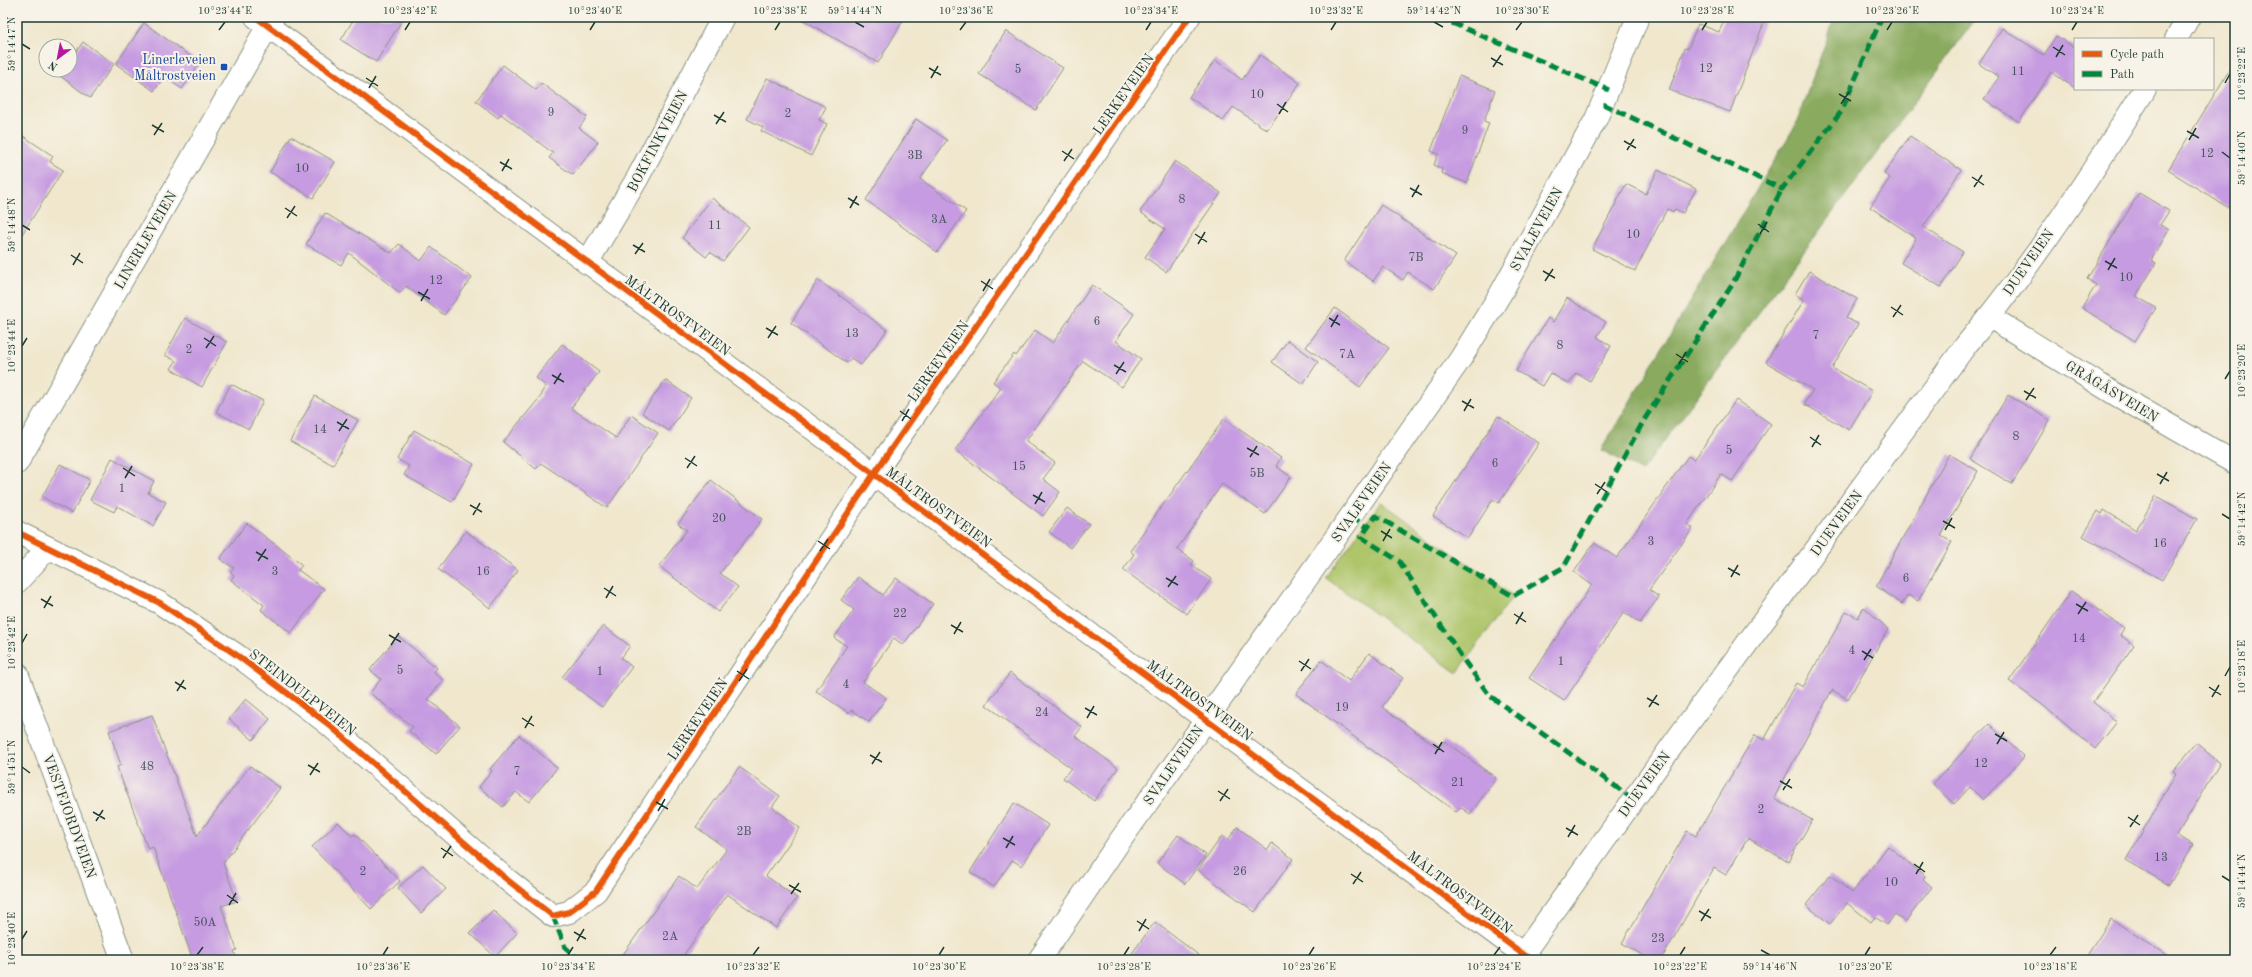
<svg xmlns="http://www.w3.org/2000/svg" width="2252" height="977" font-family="'Old Standard TT',serif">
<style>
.green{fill:#aec56a;stroke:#66814f}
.forest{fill:#8aaa5e;stroke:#547449}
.building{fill:#c69be1}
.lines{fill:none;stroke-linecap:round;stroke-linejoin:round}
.street-casing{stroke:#889280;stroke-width:24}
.street{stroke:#fff;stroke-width:22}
.quiet{stroke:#00873e;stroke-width:5;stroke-dasharray:10 5;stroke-linecap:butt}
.cycleway-casing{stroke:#f7f3e8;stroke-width:8}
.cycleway{stroke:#e8590c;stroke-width:6}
.ticks{fill:none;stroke:#1f3d34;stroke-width:1.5}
.transit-dot{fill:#1a4fb4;stroke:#f7f3e8;stroke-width:1.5}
.labels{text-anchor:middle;stroke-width:4;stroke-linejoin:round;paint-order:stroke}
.number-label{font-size:12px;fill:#49545f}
.transit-label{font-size:14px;fill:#164399;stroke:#f7f3e8;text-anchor:end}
.street-label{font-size:14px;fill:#1f3d34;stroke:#f7f3e8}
.neatline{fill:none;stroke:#1f3d34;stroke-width:1.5}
.ticks-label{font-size:10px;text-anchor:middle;fill:#1f3d34}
</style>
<rect width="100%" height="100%" fill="#f7f3e8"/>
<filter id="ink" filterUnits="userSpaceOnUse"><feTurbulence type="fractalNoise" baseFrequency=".025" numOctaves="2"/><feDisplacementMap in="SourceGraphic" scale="8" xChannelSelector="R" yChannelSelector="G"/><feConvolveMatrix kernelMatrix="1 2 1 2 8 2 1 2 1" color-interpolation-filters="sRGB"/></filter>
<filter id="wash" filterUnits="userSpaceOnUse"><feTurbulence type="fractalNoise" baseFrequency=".012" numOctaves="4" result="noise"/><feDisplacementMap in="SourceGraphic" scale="16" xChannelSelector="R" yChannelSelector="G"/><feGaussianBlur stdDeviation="0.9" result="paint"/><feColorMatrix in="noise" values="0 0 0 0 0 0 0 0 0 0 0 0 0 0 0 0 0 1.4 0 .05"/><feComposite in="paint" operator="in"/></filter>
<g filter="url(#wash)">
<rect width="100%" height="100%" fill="#f0e7cd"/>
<!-- green -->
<path class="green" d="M1381,502L1513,596L1457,673L1326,578Z"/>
<!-- forest -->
<path class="forest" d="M1835,17H1977L1642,471L1601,450L1795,126Z"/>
<g id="blocks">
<!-- building -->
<g class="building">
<path d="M355,17H404L376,62L341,40Z"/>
<path d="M798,17H905L878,63Z"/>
<path d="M1725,17H1766L1730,112L1669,90L1685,48L1688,49L1698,24L1719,32Z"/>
<path d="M144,23L200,63L182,89L164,77L154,91L116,64Z"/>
<path d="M2002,28L2044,55L2056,36L2075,48V88L2051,72L2019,122L1984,99L1999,77L1979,64Z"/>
<path d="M1006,31L1063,68L1036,110L979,74Z"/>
<path d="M83,42L114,64L90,98L59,75L63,70H70V60Z"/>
<path d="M1260,55L1300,83L1267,130L1233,107L1223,121L1189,97L1215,60L1242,80Z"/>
<path d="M2235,61V212L2168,170Z"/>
<path d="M503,65L536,90L541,83L587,117L579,128L598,142L573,175L549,158L553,153L501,114L498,118L476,101Z"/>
<path d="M1459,76L1495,90L1484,121L1489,123L1467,183L1441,173L1442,169L1434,165L1438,154L1431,151Z"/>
<path d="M767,78L826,107L819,120L827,124L811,156L761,131L763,127L747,119Z"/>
<path d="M916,119L947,140L920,179L966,211L937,252L866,200Z"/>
<path d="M17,132L53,156L50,162L63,170L17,242Z"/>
<path d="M291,136L335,162L313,198L270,172Z"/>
<path d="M1910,136L1961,170L1923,227L1963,252L1941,287L1901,263L1916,238L1870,207L1890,178L1884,174Z"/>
<path d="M1175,161L1221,193L1166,272L1145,257L1165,229L1140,212Z"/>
<path d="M1658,170L1696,189L1683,213L1675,209L1674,212L1667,209L1635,271L1592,249L1626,184L1646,194Z"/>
<path d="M2139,193L2169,211L2160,225L2169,230L2151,260L2156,263L2136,296L2156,308L2135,341L2082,308L2096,285L2087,279Z"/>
<path d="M712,198L749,227L723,261L710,252L706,257L682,238Z"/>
<path d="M1381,205L1456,256L1434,289L1408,272L1403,280L1383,267L1373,281L1344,261Z"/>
<path d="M325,213L391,253L399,244L421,261L431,247L472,278L444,315L406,286L400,293L349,253L341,265L306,244Z"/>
<path d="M1809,271L1857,299L1846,318L1858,324L1832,368L1872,391L1849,430L1804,404L1813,390L1766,362L1804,300L1795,294Z"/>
<path d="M818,280L887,330L861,365L851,358L847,363L791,323Z"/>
<path d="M1092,285L1134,314L1116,341L1141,359L1122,387L1083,361L1026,441L1055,463L1043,479L1060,492L1043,516L955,450L1001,388L993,382L1014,354L1016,356L1035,330L1053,343Z"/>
<path d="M1567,298L1606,322L1597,337L1611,346L1590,381L1576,373L1569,384L1550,373L1542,386L1516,371L1548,318L1553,322Z"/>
<path d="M1335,308L1389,348L1360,387L1306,347Z"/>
<path d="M185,318L227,342L202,387L171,369L176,361L165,355Z"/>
<path d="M1288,340L1318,362L1303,384L1272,362Z"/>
<path d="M562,344L599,372L571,408L616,438L631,415L658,433L607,508L541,463L536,469L503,442L542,395L541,393L546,386L536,378Z"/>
<path d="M665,380L691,398L669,431L642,413Z"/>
<path d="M231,384L263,401L249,429L216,412Z"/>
<path d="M2008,395L2050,420L2012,484L1970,459Z"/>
<path d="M315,396L358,420L333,465L290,441Z"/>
<path d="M1736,400L1771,424L1732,481L1721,474L1687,524L1693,528L1649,590L1659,597L1640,623L1624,612L1564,701L1529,678L1592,585L1574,572L1594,543L1617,558L1688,456L1694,460Z"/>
<path d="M1498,416L1539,443L1499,503L1493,499L1468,538L1433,516Z"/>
<path d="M1224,419L1281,458L1276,466L1291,477L1265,514L1222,484L1177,549L1194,561L1191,565L1211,579L1187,614L1123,570L1134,554L1130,551Z"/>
<path d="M414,430L474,464L452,502L404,475L409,466L397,459Z"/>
<path d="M1949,454L1978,471L1941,536L1952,542L1918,601L1908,595L1902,604L1876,586Z"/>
<path d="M112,458L154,481L148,493L166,502L153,526L117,506L114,512L90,500Z"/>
<path d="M60,464L90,480L72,513L42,497Z"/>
<path d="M711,480L762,519L720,573L738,587L718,612L659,566L687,530L678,524Z"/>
<path d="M2156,496L2197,519L2162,580L2083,536L2098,511L2102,514L2104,510L2136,530Z"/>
<path d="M1067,508L1089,524L1070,548L1049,532Z"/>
<path d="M247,523L302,565L298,570L324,589L291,633L261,610L264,605L231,580L234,575L231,572L234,568L220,559Z"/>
<path d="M466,531L518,570L490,608L438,569Z"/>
<path d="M858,577L883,595L896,578L933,604L903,645L894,638L863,682L886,698L869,722L852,710L849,713L816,691L847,646L834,638L854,610L841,600Z"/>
<path d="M2071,591L2124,628L2120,635L2134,645L2093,702L2117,722L2095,749L2040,703L2009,681Z"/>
<path d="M1864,607L1888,629L1848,699L1832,690L1774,798L1812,820L1788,862L1748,838L1726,875L1714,868L1661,960H1651L1622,943L1687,831L1696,836L1755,735L1764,740L1796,683L1803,687L1846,612L1858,618Z"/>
<path d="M603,626L630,646L621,658L632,667L602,707L562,677Z"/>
<path d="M398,636L437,668L434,672L443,680L428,699L460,726L436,754L409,731L413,727L370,693L381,679L370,670Z"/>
<path d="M1369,653L1403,678L1382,707L1438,748L1444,741L1496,778L1470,814L1460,807L1456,812L1296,694L1321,660L1349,681Z"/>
<path d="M1010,673L1082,727L1075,736L1118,768L1094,801L1063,778L1071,768L986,705Z"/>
<path d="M246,699L270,719L253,740L229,719Z"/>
<path d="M152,715L197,836L250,766L280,788L223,863L237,901L221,906L237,950L234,951L237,960H193L153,847L148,849L117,767L121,765L109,731Z"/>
<path d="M1989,724L2024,757L1983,800L1970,787L1954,804L1933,784Z"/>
<path d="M519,735L557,768L529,802L516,792L503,807L479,787L492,771L490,769Z"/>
<path d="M2196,743L2220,763L2177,835L2193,845L2169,885L2126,860L2176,774L2173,772Z"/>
<path d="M739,767L780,796L772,807L800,828L766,876L797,898L776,928L727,894L680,960H619L679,876L697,889L727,849L696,827Z"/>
<path d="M1014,803L1048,825L1022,866L1012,860L994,887L970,872Z"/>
<path d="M338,822L352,836L355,834L400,881L371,909L312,847Z"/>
<path d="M1237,827L1268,850L1272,843L1293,859L1255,912L1198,870L1222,836L1228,840Z"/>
<path d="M1178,835L1206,855L1185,884L1157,863Z"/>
<path d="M1888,846L1925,876L1923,879L1932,887L1905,922L1895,914L1887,925L1875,917L1871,922L1847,903L1830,924L1806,905L1830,875L1852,893Z"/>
<path d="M423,865L446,889L421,913L398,888Z"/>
<path d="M493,910L517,933L495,957L470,933Z"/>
<path d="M2111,919L2174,960H2084Z"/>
<path d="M1155,922L1205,960H1127Z"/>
</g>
</g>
</g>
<g filter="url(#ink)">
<use href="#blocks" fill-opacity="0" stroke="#889280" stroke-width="1"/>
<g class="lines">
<!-- street casing -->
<g class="street-casing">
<g id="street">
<path d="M256,17L1531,960"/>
<path d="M2176,39L2189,17"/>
<path d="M587,263L637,179L723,17"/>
<path d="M1990,317L2115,394L2235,463"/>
<path d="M17,463L273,17"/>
<path d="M17,532L160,603L238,656L327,723L505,878L553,916L569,912L596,891L874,474L1189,17"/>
<path d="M17,582L48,548"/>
<path d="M17,673L123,960"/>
<path d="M1523,954L1677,739L1966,345C2032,266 2090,176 2145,89"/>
<path d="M1039,960L1117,845L1351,516L1461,358L1501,293L1596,119L1638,17"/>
</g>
</g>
<!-- street -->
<use href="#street" class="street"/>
<!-- quiet -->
<g class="quiet">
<path d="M1438,17L1609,90"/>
<path d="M1603,104L1782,189L1841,112L1882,17"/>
<path d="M1351,516L1368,528"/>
<path d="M1633,799L1490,696L1465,662L1399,561L1361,537L1376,516L1513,596L1564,567L1644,420L1732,285L1782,189"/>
<path d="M553,916L565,947L579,960"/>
</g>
<!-- cycleway casing -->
<g class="cycleway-casing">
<g id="cycleway">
<path d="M256,17L1531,960"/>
<path d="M17,532L160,603L238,656L327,723L505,878L553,916L569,912L596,891L874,474L1189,17"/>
</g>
</g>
<!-- cycleway -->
<use href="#cycleway" class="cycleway"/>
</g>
</g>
<!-- ticks -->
<path class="ticks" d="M855,22L864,27M1434,22L1443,27M219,30L225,22M405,30L410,22M590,30L595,22M775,30L780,22M960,30L966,22M1146,30L1151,22M1331,30L1336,22M1516,30L1522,22M1702,30L1707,22M1887,30L1892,22M2072,30L2077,22M22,44L30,49M2053,47L2065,55M2056,57L2063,45M1491,58L1503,65M1493,67L1501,55M929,68L941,75M366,78L378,86M931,78L938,66M2225,83L2230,74M369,88L376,76M1839,94L1851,101M1277,104L1288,112M1841,104L1849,92M1279,114L1286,102M714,115L726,122M716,124L724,112M152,125L164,132M2187,131L2199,138M154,135L162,123M2189,140L2196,128M1624,141L1636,148M1627,150L1634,139M1062,151L1074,159M2222,152L2230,158M1064,161L1072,149M500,162L512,169M502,171L509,159M1972,177L1984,185M1974,187L1982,175M1410,188L1422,195M1412,197L1419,185M848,198L859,205M285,208L297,216M850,208L857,196M287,218L295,206M1758,224L1769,232M22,225L30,230M1195,234L1207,242M1760,234L1767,222M1198,244L1205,232M633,245L645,252M635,254L643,243M71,255L83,263M2105,261L2117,268M73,265L80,253M2108,270L2115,258M1543,271L1555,278M981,281L993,289M1545,281L1553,269M983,291L990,279M418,292L430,299M421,301L428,289M1891,307L1903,315M1893,317L1901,305M1329,318L1340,325M1331,327L1338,315M766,328L778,335M204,338L216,346M768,338L776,326M22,346L27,338M206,348L214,336M1676,354L1688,362M1679,364L1686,352M1114,365L1126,372M1116,374L1124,362M552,375L564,382M2225,379L2230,371M554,384L561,373M2024,391L2036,398M2026,400L2034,388M1462,401L1474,408M900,411L911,419M1464,411L1471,399M902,421L909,409M337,422L349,429M339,431L347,419M1810,437L1821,445M1812,447L1819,435M1247,448L1259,455M1250,457L1257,446M685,458L697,466M123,468L135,476M687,468L695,456M2157,474L2169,481M125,478L132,466M1595,484L1607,492M2160,484L2167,472M1597,494L1605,482M1033,495L1045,502M1035,504L1042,492M470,505L482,512M2222,514L2230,519M473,515L480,503M1943,521L1955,528M1945,530L1952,518M1381,531L1392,538M818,541L830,549M1383,541L1390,529M820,551L828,539M256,552L268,559M258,561L266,549M1728,568L1740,575M1731,577L1738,565M1166,578L1178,585M1168,587L1176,576M604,588L616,596M606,598L613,586M41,599L53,606M2076,604L2088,611M44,608L51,596M1514,614L1526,622M2078,614L2086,602M1516,624L1523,612M951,625L963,632M954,634L961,622M389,635L401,642M22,643L27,634M391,645L399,633M1862,651L1873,658M1864,660L1871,649M1299,661L1311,669M737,671L749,679M1301,671L1309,659M2225,676L2230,667M739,681L747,669M175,682L186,689M2209,687L2221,695M177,691L184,680M2212,697L2219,685M1647,698L1659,705M1649,707L1657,695M1085,708L1097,715M522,718L534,726M1087,718L1094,706M525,728L532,716M1995,734L2007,741M1433,744L1444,752M1997,744L2004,732M1435,754L1442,742M870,755L882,762M872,764L880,752M308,765L320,772M22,767L30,773M310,775L318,763M1780,781L1792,788M1783,790L1790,779M1218,791L1230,799M1220,801L1228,789M656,802L668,809M658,811L665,799M93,812L105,819M2128,817L2140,825M96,821L103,810M2130,827L2138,815M1566,828L1578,835M1568,837L1575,825M1003,838L1015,845M441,848L453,856M1006,848L1013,836M443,858L451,846M1914,864L1925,872M1351,874L1363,882M1916,874L1923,862M2222,876L2230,881M1353,884L1361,872M789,885L801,892M791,894L799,883M227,895L238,903M229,905L236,893M1699,911L1711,918M1137,921L1149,929M1701,921L1709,909M1139,931L1146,919M574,932L586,939M22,939L27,931M577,941L584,929M1761,950L1770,955M197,955L203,947M383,955L388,947M568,955L573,947M753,955L759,947M939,955L944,947M1124,955L1129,947M1309,955L1314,947M1494,955L1500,947M1680,955L1685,947M1865,955L1870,947M2050,955L2056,947"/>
<!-- markers -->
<rect class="transit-dot" x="220" y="63" width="8" height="8" rx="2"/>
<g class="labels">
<!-- number labels -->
<g class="number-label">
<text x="1706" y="72">12</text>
<text x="1018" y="73">5</text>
<text x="2018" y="75">11</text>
<text x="1257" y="98">10</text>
<text x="551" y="116">9</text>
<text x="788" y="117">2</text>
<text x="1465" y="134">9</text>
<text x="2207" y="157">12</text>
<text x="915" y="159">3B</text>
<text x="302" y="172">10</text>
<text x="1182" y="203">8</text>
<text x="939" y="223">3A</text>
<text x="715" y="229">11</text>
<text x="1633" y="238">10</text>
<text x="1416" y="261">7B</text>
<text x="2126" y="281">10</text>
<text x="436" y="284">12</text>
<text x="1097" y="325">6</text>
<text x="852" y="337">13</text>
<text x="1816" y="339">7</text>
<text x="1560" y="349">8</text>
<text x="189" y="353">2</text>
<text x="1347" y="358">7A</text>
<text x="320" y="433">14</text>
<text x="2016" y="440">8</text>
<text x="1729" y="454">5</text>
<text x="1495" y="467">6</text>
<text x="1019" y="470">15</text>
<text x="1257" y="477">5B</text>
<text x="122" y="492">1</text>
<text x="719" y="522">20</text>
<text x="1651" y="545">3</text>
<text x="2160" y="547">16</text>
<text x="275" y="575">3</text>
<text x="483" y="575">16</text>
<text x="1906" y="582">6</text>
<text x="900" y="617">22</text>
<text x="2079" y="642">14</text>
<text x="1852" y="654">4</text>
<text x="1561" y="665">1</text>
<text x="400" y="674">5</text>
<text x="600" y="675">1</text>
<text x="846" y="688">4</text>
<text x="1342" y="711">19</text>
<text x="1042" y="716">24</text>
<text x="1981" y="767">12</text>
<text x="147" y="770">48</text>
<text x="517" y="775">7</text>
<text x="1458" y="786">21</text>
<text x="1761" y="813">2</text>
<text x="744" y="835">2B</text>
<text x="2161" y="861">13</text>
<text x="363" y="875">2</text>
<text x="1240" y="875">26</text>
<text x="1891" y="886">10</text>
<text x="205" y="926">50A</text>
<text x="670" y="940">2A</text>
<text x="1658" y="942">23</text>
</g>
<!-- transit labels -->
<g class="transit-label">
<text x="216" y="64">Linerleveien<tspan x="216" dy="16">Måltrostveien</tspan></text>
</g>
<!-- street labels -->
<g class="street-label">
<text transform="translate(1123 94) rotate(-55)" y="5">LERKEVEIEN</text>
<text transform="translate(657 141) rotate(-62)" y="5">BOKFINKVEIEN</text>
<text transform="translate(1536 229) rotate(-61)" y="5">SVALEVEIEN</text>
<text transform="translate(145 240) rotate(-60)" y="5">LINERLEVEIEN</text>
<text transform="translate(2028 262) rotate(-55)" y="5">DUEVEIEN</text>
<text transform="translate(678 315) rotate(36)" y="5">MÅLTROSTVEIEN</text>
<text transform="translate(938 361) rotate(-55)" y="5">LERKEVEIEN</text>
<text transform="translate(2112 391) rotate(31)" y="5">GRÅGÅSVEIEN</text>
<text transform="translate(1361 502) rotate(-55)" y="5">SVALEVEIEN</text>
<text transform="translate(939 507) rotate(36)" y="5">MÅLTROSTVEIEN</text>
<text transform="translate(1836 523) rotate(-54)" y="5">DUEVEIEN</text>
<text transform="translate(303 692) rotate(38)" y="5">STEINDULPVEIEN</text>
<text transform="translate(1200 700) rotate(36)" y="5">MÅLTROSTVEIEN</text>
<text transform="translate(697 719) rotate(-56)" y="5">LERKEVEIEN</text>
<text transform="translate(1173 765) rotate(-55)" y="5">SVALEVEIEN</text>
<text transform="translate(1644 784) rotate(-54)" y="5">DUEVEIEN</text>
<text transform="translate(70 816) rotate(70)" y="5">VESTFJORDVEIEN</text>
<text transform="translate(1460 892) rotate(37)" y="5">MÅLTROSTVEIEN</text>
</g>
</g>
<!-- margin -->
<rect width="2252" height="977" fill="none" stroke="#f7f3e8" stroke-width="44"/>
<!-- legend -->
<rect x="2074" y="38" width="140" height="52" fill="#f7f3e8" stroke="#a1aaa0"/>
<rect x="2082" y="51" width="20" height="6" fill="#e8590c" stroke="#a1aaa0"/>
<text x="2110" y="58" font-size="12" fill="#1f3d34">Cycle path</text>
<rect x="2082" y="71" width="20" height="6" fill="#00873e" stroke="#a1aaa0"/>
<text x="2110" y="78" font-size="12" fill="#1f3d34">Path</text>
<!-- north arrow -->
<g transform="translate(58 58) rotate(212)"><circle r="19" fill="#f7f3e8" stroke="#a1aaa0"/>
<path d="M0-3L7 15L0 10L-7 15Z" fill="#b5179e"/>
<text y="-6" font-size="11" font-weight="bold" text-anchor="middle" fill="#1f3d34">N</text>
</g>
<rect x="22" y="22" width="2208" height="933" class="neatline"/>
<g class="ticks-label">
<text x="225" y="14">10°23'44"E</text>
<text x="410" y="14">10°23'42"E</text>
<text x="595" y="14">10°23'40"E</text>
<text x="780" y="14">10°23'38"E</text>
<text x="855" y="14">59°14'44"N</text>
<text x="966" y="14">10°23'36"E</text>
<text x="1151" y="14">10°23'34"E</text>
<text x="1336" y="14">10°23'32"E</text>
<text x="1434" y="14">59°14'42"N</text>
<text x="1522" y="14">10°23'30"E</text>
<text x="1707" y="14">10°23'28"E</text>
<text x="1892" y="14">10°23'26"E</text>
<text x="2077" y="14">10°23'24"E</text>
<text transform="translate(11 44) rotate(-90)" y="4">59°14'47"N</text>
<text transform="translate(2241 74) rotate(-90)" y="4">10°23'22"E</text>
<text transform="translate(2241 158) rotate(-90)" y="4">59°14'40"N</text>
<text transform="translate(11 225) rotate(-90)" y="4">59°14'48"N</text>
<text transform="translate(11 346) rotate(-90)" y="4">10°23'44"E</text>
<text transform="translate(2241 371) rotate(-90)" y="4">10°23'20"E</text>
<text transform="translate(2241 519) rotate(-90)" y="4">59°14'42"N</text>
<text transform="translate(11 643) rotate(-90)" y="4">10°23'42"E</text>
<text transform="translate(2241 667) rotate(-90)" y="4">10°23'18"E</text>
<text transform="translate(11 767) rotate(-90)" y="4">59°14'51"N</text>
<text transform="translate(2241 881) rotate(-90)" y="4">59°14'44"N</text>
<text transform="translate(11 939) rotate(-90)" y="4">10°23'40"E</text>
<text x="197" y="970">10°23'38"E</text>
<text x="383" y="970">10°23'36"E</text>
<text x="568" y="970">10°23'34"E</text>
<text x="753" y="970">10°23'32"E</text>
<text x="939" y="970">10°23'30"E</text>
<text x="1124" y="970">10°23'28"E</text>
<text x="1309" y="970">10°23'26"E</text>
<text x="1494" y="970">10°23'24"E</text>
<text x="1680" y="970">10°23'22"E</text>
<text x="1770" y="970">59°14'46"N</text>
<text x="1865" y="970">10°23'20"E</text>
<text x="2050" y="970">10°23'18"E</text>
</g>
</svg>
